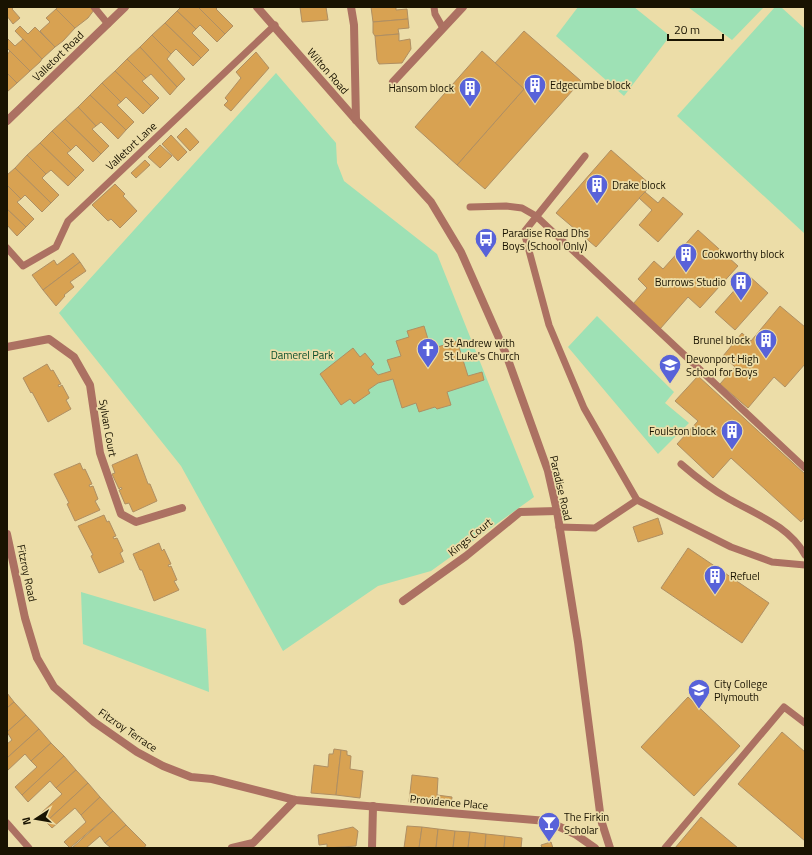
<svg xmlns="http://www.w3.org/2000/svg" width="812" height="855" font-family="'Titillium Web',sans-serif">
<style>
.green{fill:#9ee1b5}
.building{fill:#d8a252;stroke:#af8f63}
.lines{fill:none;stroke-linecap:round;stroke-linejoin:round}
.lane{stroke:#ac7162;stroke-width:7}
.street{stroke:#ac7162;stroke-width:8}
.labels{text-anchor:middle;stroke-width:3.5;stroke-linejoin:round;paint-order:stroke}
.street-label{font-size:11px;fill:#191301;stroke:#ecdda8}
.poi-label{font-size:11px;fill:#191301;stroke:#ecdda8;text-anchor:start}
.park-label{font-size:11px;fill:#084e2b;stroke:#ecdda8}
</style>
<rect width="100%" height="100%" fill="#ecdda8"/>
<!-- green -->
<g class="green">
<path d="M578,7H634L670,36L624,96L556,36Z"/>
<path d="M688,7H764L732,40Z"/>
<path d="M775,7H781L805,29V234L677,116Z"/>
<path d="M276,73L336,143L337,163L344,181L437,254L534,497L431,571L378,586L283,651L181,466L59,313Z"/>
<path d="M597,316L674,392L665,403L689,423L658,454L568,347Z"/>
<path d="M81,592L206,629L209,692L83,644Z"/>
</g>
<!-- building -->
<g class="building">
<path d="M7,7H14L12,9L20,18L13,24L7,16Z"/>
<path d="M58,7H91L94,10L88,18L75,28L56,9Z"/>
<path d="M181,7H198L225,34L217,42L200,25L196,29L177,11Z"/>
<path d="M198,7H218L216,9L233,26L225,34Z"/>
<path d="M300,7H326L328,20L302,22Z"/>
<path d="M371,7H396V10L407,9L408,19L373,22Z"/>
<path d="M56,9L75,28L63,41L55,47L40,31L50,22L46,18Z"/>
<path d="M177,11L196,29L192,33L209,50L201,58L165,23Z"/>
<path d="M408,19L409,28L398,29L399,34L375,36L373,33V22Z"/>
<path d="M165,23L201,58L193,66L176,49L171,54L152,35Z"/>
<path d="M20,26L28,34L35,27L55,47L42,59L15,31Z"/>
<path d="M524,31L581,81L485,189L457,165L524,89L495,63Z"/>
<path d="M399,34V41L410,39L411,49L402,63L379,64L377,60L375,36Z"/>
<path d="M152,35L171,54L167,59L185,79L177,87L140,47Z"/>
<path d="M7,38L15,46L23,39L42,59L40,62L30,71L7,48Z"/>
<path d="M140,47L177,87L170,95L151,74L146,78L127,59Z"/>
<path d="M10,51L30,71L17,83L7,73V55Z"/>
<path d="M482,51L524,89L457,165L415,127Z"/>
<path d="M256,52L269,68L231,111L224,105L228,101L225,98L241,78L236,72Z"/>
<path d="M127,59L146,78L142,81L159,98L151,106L115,71Z"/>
<path d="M115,71L151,106L143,114L126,97L121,102L102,83Z"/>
<path d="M7,73L17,83L7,92Z"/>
<path d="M102,83L121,102L117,105L134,122L126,130L90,95Z"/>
<path d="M90,95L126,130L118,139L101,122L96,126L78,107Z"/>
<path d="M78,107L96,126L92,129L109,146L101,154L65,119Z"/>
<path d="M65,119L101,154L93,162L76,145L71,150L52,131Z"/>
<path d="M186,128L199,142L190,151L177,137Z"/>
<path d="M52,131L71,150L67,153L84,170L76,178L40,143Z"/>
<path d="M171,135L187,152L178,161L162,144Z"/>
<path d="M40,143L76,178L68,186L51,170L46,174L27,155Z"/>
<path d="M160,145L172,156L160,168L148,157Z"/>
<path d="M611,150L651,185L596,247L556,213Z"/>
<path d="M27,155L46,174L42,178L59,195L51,203L15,168Z"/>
<path d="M145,160L150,165L136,178L131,173Z"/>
<path d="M15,168L51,203L42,212L25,195L21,199L7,185V175Z"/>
<path d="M115,184L125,194L123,196L137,211L120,228L111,219L108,221L92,205Z"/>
<path d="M7,185L21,199L17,202L34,219L26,227L7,209Z"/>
<path d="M645,192L658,203L663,197L683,214L658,242L639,225L652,210L639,198Z"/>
<path d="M7,209L26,227L17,236L7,225Z"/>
<path d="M698,230L738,266L700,308L688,297L660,329L633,304L647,288L638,279L654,261L663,269Z"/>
<path d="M73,253L80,262L43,290L32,275L54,260L57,265Z"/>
<path d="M80,262L86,271L70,282L74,287L64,295L65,296L56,306L43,290Z"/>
<path d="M748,275L768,293L735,330L715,312Z"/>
<path d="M780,306L805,327V364L785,387L774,377L748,408L720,384L735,367L723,356L742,333L751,341Z"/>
<path d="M424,326L431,349L457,341L468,376L482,372L484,380L447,392L451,405L437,409L435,407L419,412L416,403L402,408L393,379L378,383L368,390L370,393L354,404L350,399L341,405L320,374L353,348L360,357L365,353L374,364L371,367L378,375L391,371L387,360L401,356L396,341L409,337L407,331Z"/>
<path d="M47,364L51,371L53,370L61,384L58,385L59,387L62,385L69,398L66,400L71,409L48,422L32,392L31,393L23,378Z"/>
<path d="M698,376L805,474V517L801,522L731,458L713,478L677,444L698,421L675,401Z"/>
<path d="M137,454L148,484H150L157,501L133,512L129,503L125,504L119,490L122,489L121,487L119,489L112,474L115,473L112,465Z"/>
<path d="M80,463L83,470L85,469L92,484L89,485L90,487L93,486L98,499L95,501L100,510L75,521L67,504L69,503L54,474Z"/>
<path d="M104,515L107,522L109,521L116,536L113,537L114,539L117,538L123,551L120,553L124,562L99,573L91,556L93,555L78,526Z"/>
<path d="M658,518L663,534L638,542L633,527Z"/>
<path d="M159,543L162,551L164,549L171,564L168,565L169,567L171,566L177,580L174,581L179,590L154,601L142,570H140L133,554Z"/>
<path d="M688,548L769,603L742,643L661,588Z"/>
<path d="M7,693L14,702L7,708Z"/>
<path d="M688,697L740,746L694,796L641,747Z"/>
<path d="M14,702L26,715L7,732V708Z"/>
<path d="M26,715L39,729L7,758V744L12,740L7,732Z"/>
<path d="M39,729L51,743L31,761L25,754L7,771V758Z"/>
<path d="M782,732L805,752V841L738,784Z"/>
<path d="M51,743L64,756L22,795L15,787L37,767L31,761Z"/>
<path d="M334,749L341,750L336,795L311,793L314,765L328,767L329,754H333Z"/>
<path d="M341,750L347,751V755L351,756L350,769L363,771L360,798L336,795Z"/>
<path d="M64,756L76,770L56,788L50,781L28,802L22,795Z"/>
<path d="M76,770L88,783L46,822L40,814L62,794L56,788Z"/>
<path d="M412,775L438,778L437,795L452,797L451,806L409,802Z"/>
<path d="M88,783L100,797L81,815L75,808L52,828L46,822Z"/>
<path d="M100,797L113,811L70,848L64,842L86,822L81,815Z"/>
<path d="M113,811L126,825L105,843L100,836L86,848H72Z"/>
<path d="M701,817L738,848H675Z"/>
<path d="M126,825L146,845L144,848H111L105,843Z"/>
<path d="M407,826L422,827L419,848H404Z"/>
<path d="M353,827L358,831L356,846L327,848V844L319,845L318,835Z"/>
<path d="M422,827L438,829L436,848H419Z"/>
<path d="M438,829L455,831L453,848H436Z"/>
<path d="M455,831L470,832L468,848H453Z"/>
<path d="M470,832L486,834L485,848H468Z"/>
<path d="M486,834L505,836L504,848H485Z"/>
<path d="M505,836L522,838L521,848H504Z"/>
<path d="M551,842L553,848H558H542L541,845Z"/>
</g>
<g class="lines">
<!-- lane -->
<g class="lane">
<path d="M94,7L108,24"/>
<path d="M434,7L435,14L443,28"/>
<path d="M585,156L524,232L549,325L584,408L637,500L731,547L772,562L805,565"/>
<path d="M470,207L506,206L522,208L536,216L805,468"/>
<path d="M7,248L23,266L56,247L68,221L275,25"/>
<path d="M681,464C696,477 711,489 729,499C757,515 789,526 805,555"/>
<path d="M559,527L595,528L637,500"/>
<path d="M7,823L29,848"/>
<path d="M665,848L784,707L805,723"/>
</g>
<!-- street -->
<g class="street">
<path d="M257,7L356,120L431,202L461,252L506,354L548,471L557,511L578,642L601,820L610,848"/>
<path d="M351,7L354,25L356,120"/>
<path d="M393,82L463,7"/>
<path d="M7,121L125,7"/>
<path d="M7,347L49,339L74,357L90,385L100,453L121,514L136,522L182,508"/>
<path d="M7,534L25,618L37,658L54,687L94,722L137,752L163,766L191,777L212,779L295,800L547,821L575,834L595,848"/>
<path d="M403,601L466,556L520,512L557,511"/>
<path d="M232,848L253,843L295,800"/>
<path d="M372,848L373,806"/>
</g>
</g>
<!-- icons -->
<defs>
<g id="building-pin" transform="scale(1.15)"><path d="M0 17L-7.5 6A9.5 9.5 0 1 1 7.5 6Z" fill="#5862d9" stroke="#ecdda8"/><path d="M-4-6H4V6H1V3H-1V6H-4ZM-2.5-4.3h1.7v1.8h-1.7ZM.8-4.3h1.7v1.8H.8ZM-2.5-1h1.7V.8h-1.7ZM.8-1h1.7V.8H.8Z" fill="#fff"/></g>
<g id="bus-pin" transform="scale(1.15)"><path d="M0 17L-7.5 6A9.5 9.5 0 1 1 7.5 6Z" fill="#5862d9" stroke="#ecdda8"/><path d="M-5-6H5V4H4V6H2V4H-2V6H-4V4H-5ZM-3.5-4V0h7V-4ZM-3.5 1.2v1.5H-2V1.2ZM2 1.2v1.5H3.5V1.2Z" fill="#fff"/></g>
<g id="church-pin" transform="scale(1.15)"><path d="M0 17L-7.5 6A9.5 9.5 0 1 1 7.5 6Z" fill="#5862d9" stroke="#ecdda8"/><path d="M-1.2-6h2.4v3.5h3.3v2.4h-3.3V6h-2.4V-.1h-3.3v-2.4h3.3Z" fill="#fff"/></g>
<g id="school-pin" transform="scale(1.15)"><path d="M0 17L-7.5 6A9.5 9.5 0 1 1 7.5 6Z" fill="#5862d9" stroke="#ecdda8"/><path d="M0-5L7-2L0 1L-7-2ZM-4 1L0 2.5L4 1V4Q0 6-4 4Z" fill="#fff"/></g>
<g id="university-pin" transform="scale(1.15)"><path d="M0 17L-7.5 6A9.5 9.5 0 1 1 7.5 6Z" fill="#5862d9" stroke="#ecdda8"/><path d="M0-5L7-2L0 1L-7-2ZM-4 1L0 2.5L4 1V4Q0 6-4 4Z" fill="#fff"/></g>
<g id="bar-pin" transform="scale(1.15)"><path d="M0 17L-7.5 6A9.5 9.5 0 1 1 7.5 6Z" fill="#5862d9" stroke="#ecdda8"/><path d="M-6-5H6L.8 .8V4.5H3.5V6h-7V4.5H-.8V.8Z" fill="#fff"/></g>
</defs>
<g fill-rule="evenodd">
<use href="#building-pin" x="535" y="85"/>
<use href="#building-pin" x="470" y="88"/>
<use href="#building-pin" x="597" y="185"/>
<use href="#bus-pin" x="486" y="239"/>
<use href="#building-pin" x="686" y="254"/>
<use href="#building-pin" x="741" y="282"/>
<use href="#building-pin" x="766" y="340"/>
<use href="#church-pin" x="428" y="349"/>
<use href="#school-pin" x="670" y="365"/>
<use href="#building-pin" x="732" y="431"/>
<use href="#building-pin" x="715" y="576"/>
<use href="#university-pin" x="699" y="690"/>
<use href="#bar-pin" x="549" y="823"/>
</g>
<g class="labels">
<!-- street labels -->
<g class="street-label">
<text transform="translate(58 56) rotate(-44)" y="4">Valletort Road</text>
<text transform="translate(328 71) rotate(49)" y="4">Wilton Road</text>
<text transform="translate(131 146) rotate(-43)" y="4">Valletort Lane</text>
<text transform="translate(108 428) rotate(80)" y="4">Sylvan Court</text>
<text transform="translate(561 488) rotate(77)" y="4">Paradise Road</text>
<text transform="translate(470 537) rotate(-39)" y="4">Kings Court</text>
<text transform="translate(27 573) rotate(78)" y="4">Fitzroy Road</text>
<text transform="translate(128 730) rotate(34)" y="4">Fitzroy Terrace</text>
<text transform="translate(449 802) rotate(5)" y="4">Providence Place</text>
</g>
<!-- poi labels -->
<g class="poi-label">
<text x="550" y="89">Edgecumbe block</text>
<text x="454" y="92" text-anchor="end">Hansom block</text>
<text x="612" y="189">Drake block</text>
<text x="502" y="237">Paradise Road Dhs<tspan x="502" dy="13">Boys (School Only)</tspan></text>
<text x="702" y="258">Cookworthy block</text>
<text x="726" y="286" text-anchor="end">Burrows Studio</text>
<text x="750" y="344" text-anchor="end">Brunel block</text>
<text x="444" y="347">St Andrew with<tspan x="444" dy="13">St Luke's Church</tspan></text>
<text x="686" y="363">Devonport High<tspan x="686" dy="13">School for Boys</tspan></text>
<text x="716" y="435" text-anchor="end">Foulston block</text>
<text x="730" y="580">Refuel</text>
<text x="714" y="688">City College<tspan x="714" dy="13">Plymouth</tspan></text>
<text x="564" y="821">The Firkin<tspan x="564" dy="13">Scholar</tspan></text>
</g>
<!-- park labels -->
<g class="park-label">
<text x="302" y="359">Damerel Park</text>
</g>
</g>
<!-- border -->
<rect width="812" height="855" fill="none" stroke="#191301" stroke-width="16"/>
<!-- north arrow -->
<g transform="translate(36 819) rotate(258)" stroke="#ecdda8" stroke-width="3" paint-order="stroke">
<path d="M0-3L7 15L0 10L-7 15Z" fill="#191301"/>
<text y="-6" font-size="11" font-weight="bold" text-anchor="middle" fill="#191301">N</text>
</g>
<!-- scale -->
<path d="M668 34v6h55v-6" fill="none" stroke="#191301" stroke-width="2"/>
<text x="674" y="34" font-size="12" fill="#191301" stroke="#ecdda8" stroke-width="3" paint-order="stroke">20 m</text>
</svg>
